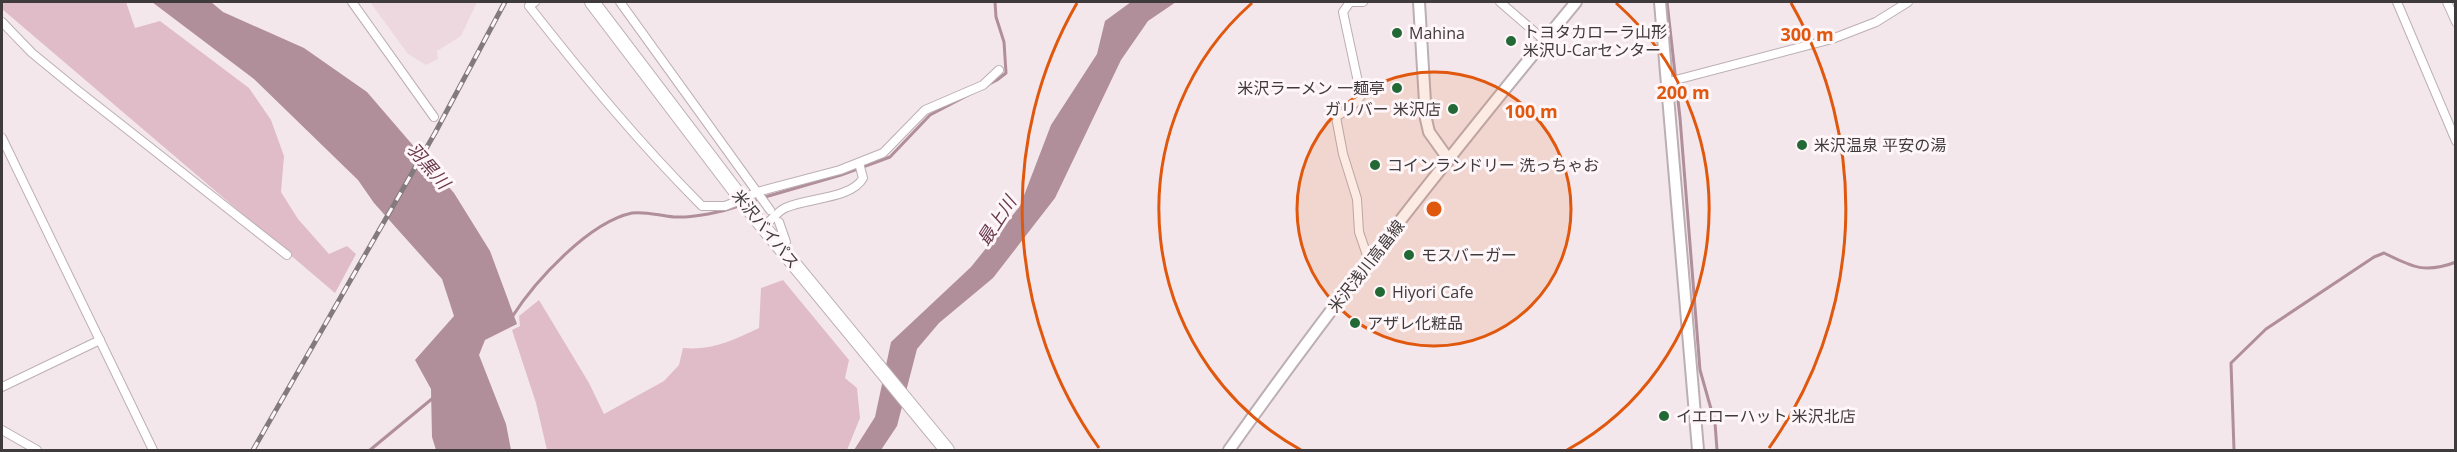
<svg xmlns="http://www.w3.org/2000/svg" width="2457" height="452" font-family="'Open Sans','Noto Sans JP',sans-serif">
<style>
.built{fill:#eed8df}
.green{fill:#dfbcc8}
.water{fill:#b08e9a}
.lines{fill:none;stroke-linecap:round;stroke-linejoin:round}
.stream{stroke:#b08e9a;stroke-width:3}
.street-casing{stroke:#bcafb3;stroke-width:10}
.secondary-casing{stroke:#bcafb3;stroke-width:14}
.highway-casing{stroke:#bcafb3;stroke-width:16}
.street{stroke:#fff;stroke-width:8}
.secondary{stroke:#fff;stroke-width:10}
.highway{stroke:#fff;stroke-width:14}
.rail-casing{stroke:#827a7c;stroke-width:5}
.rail{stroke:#fef6f8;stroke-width:3;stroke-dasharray:9;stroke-linecap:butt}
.highway-bridge-casing{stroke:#bcafb3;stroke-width:16;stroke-linecap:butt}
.highway-bridge{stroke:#fff;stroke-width:14}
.ring{fill:none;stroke:#e0570e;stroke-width:3}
.poi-dot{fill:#236936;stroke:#fef6f8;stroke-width:2}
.labels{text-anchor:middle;stroke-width:6;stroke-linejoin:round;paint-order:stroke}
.poi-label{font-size:16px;fill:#3f3a3b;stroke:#fef6f8;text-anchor:start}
.street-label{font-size:16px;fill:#3f3a3b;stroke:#fef6f8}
.water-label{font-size:18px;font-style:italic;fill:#68374b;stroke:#fef6f8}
.centre{fill:#e0570e;stroke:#fef6f8;stroke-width:3}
.ring-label{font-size:18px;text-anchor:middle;font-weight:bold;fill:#e0570e;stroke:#fef6f8;stroke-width:6;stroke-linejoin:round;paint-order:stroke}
</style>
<rect width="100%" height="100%" fill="#f4e7eb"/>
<!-- built -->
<path class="built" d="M370,2H477L461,36L437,51L438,59L426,65L408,54Z"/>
<!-- green -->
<g class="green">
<path d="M2,2H126L135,28L160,21L249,88L271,120L284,156L281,192L298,219L329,254L347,246L356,254L335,293L2,9Z"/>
<path d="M783,280L849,360L845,378L857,388L860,418L847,450H547L536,403L512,330L520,326L519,316L539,300L589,383L604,414L664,381L679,365L683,348C712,351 733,340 759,328L761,288Z"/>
</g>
<!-- water -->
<g class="water">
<path d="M152,2H211L223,12L304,48L367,92L454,193L490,251L517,324L485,340L479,355L506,424L511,450H436L432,437L431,389L415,360L454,316L442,279L374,203L358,180L254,79Z"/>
<path d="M1131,2H1176L1148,21L1121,60L1055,198L993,278L939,323L917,349L897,426L881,450H854L875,417L891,342L971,267L1020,206L1051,125L1097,54L1105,21Z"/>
</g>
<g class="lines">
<!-- stream -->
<g class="stream">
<path d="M1667,2L1680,118L1700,370L1715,423L1717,450"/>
<path d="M748,202L841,175L890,157L930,115L997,80L1006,73L1004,42L996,17L995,2"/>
<path d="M512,317C535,281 589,222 632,213C646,211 660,216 674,217C695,218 722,212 742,205"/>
<path d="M370,450L433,398"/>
<path d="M2234,450L2231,363L2266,329L2374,257L2384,253C2412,267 2425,274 2456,262"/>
</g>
<!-- street casing -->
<g class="street-casing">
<g id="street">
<path d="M352,2L434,117"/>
<path d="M535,2L529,6C584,76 639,143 702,206H725L735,202"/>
<path d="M620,2L757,192L840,170L883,153L925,110L983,85L999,70"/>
<path d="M1363,2H1350L1343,12L1361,96L1351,107L1336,117L1343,154L1357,199L1359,232L1369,261"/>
<path d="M1500,2L1544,40"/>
<path d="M2397,2L2456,141"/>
<path d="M2447,2L2456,22"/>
<path d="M2,22L32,53L76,89L287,255"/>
<path d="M1668,82L1832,39L1876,22L1908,2"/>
<path d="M2,138L153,450"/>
<path d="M747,197L757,192L770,210"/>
<path d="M779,222L786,242L781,247"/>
<path d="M764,227C770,221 777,212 785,208C806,198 852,199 863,178L859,163"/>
<path d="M2,387L100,340"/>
<path d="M2,430L37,450"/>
</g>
</g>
<!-- secondary casing -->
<g class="secondary-casing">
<g id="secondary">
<path d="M1419,2L1426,119L1429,132L1449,160"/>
<path d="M1660,2L1698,450"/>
<path d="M1229,450C1338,296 1456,148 1576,2"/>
</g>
</g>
<!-- highway casing -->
<g class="highway-casing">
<g id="highway">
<path d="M592,2L734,189"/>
<path d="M756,218L947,450"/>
</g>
</g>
<!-- street -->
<use href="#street" class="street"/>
<!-- secondary -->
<use href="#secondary" class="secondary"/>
<!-- highway -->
<use href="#highway" class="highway"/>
<!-- rail casing -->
<g class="rail-casing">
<path id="rail" d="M253,450L435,133L505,2"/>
</g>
<!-- rail -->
<use href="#rail" class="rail"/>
<!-- highway-bridge casing -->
<g class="highway-bridge-casing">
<path id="highway-bridge" d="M734,189L756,218"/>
</g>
<!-- highway-bridge -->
<use href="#highway-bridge" class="highway-bridge"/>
</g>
<!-- distance rings -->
<circle cx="1434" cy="209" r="137" fill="#e0570e" fill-opacity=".12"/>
<g class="ring">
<circle cx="1434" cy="209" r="137"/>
<path d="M1301 450A275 275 0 0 1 1252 3M1616 3A275 275 0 0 1 1567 450"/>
<path d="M1099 448A412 412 0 0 1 1077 3M1791 3A412 412 0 0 1 1769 448"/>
</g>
<!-- markers -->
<g class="poi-dot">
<circle cx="1397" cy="33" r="6"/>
<circle cx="1511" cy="41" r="6"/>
<circle cx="1397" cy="88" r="6"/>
<circle cx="1453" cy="109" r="6"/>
<circle cx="1802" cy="145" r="6"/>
<circle cx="1375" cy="165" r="6"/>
<circle cx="1409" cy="255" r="6"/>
<circle cx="1380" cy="292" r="6"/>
<circle cx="1355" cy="323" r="6"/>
<circle cx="1664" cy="416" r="6"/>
</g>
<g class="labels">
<!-- poi labels -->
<g class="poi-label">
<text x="1523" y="38">トヨタカローラ山形<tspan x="1523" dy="18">米沢U-Carセンター</tspan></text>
<text x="1409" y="39">Mahina</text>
<text x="1385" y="94" text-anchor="end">米沢ラーメン 一麺亭</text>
<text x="1441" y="115" text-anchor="end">ガリバー 米沢店</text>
<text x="1814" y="151">米沢温泉 平安の湯</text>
<text x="1387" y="171">コインランドリー 洗っちゃお</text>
<text x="1421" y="261">モスバーガー</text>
<text x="1392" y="298">Hiyori Cafe</text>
<text x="1367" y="329">アザレ化粧品</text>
<text x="1676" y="422">イエローハット 米沢北店</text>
</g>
<!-- street labels -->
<g class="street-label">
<text transform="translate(766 229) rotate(51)" y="6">米沢バイパス</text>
<text transform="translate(1366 266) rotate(-52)" y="6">米沢浅川高畠線</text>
</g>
<!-- water labels -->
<g class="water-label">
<text transform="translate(428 166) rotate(49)" y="6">羽黒川</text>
<text transform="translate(997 221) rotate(-57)" y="6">最上川</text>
</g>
</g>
<circle cx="1434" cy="209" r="9" class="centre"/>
<g class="ring-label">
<text x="1807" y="41">300 m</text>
<text x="1683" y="99">200 m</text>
<text x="1531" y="118">100 m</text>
</g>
<!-- border -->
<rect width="2457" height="452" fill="none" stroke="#3f3a3b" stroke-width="6"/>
</svg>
